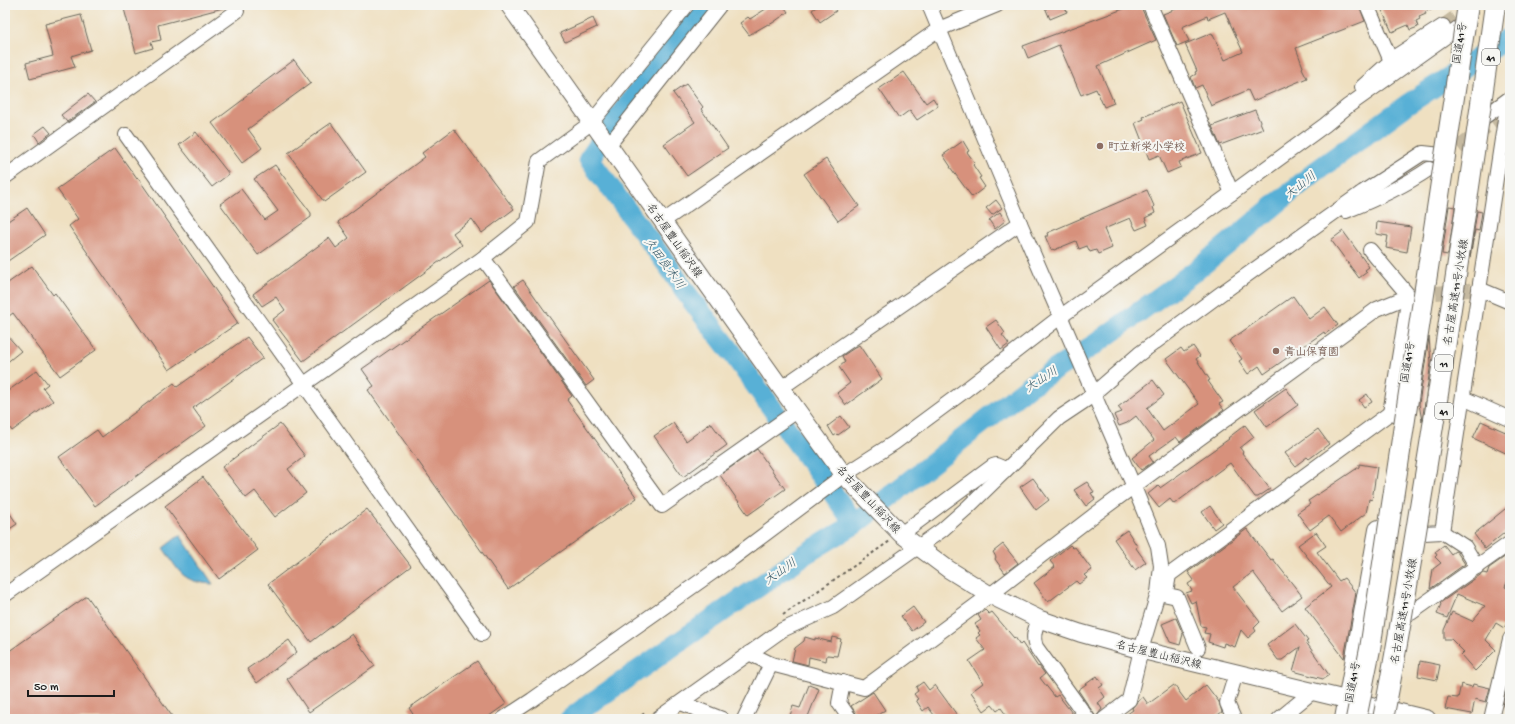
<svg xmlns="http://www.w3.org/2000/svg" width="1515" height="724" font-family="'Gochi Hand','Klee One',sans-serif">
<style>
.water{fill:#59b0d6;stroke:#3a6679}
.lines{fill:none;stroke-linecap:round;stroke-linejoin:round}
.river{stroke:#59b0d6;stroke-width:21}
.building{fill:#d7917b}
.minor-tunnel{stroke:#c5b9a0;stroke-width:14;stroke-dasharray:14 7;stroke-linecap:butt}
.minor-casing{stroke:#666156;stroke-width:16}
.major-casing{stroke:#666156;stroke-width:19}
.highway-casing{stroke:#666156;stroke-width:22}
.path{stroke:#666156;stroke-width:2;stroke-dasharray:3 3;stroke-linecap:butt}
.minor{stroke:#fff;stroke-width:14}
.major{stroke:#fff;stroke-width:17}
.highway{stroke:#fff;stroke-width:20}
.highway-bridge-casing{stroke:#666156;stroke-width:22;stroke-linecap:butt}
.highway-bridge{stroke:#fff;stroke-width:20}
.education-dot{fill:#8d6e63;stroke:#f6f6f2;stroke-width:1.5}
.labels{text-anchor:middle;stroke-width:4;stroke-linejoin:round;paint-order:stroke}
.shield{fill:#f6f6f2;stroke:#5d5d5c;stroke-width:1}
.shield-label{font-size:10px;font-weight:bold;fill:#1c1c1c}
.street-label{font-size:11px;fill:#1c1c1c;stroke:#f6f6f2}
.education-label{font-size:11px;font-weight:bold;fill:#785e54;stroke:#f6f6f2;text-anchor:start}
.water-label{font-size:12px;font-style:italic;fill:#345766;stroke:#f6f6f2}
</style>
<rect width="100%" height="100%" fill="#f6f6f2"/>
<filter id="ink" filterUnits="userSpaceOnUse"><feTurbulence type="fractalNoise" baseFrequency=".025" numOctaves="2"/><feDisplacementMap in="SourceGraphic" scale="8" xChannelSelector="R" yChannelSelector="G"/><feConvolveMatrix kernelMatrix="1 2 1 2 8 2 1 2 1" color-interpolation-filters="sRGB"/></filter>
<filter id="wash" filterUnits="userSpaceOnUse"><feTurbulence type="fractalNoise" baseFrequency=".012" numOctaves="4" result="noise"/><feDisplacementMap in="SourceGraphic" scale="16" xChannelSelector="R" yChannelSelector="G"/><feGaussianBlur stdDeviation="0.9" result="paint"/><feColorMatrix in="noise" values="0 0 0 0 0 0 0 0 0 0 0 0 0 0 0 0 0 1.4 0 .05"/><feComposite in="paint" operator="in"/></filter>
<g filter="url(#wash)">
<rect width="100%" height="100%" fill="#efe0c1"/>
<!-- water -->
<path class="water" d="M180,535L213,584C181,582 180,572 163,548Z"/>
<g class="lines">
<!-- river -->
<g class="river">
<path d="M706,5L624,109L589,159L669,267L687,294L733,354L855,524"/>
<path d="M570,719L587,706L807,553L855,524L1029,386L1094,345L1199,268L1315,172L1408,104L1510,37"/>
</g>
</g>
<g id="blocks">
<!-- building -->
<g class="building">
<path d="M123,5H222L223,8L158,25L161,40L151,42L153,48L136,53Z"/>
<path d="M772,5H783L788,12L774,22L769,25L768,24L749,35L740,23L748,17L750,19Z"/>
<path d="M819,5H832L836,11L820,22L812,10Z"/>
<path d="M1044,5H1064L1067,12L1050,19Z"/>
<path d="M1134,5H1140L1156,40L1098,66L1114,103L1104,107L1096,89L1081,95L1059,45L1028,58L1023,46Z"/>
<path d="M1175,5H1359L1365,21L1296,48L1303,67L1302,68L1307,78L1253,101L1248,90L1211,106L1202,85L1195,88L1191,77L1196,74L1195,72L1197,71L1185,44L1212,33L1225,60L1243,52L1225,12L1208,19L1207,16L1182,27L1189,41L1177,46L1163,14L1176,9Z"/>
<path d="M1376,5H1441L1425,12L1426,14L1419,17L1420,19L1416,21L1418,27L1410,30L1408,25L1392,32L1381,8L1378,9Z"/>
<path d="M81,15L91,50L71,56L75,67L30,79L26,63L53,56L45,24Z"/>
<path d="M593,18L597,27L565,42L560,33Z"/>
<path d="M294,60L311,83L248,129L262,148L242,163L212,123L244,99L243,98Z"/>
<path d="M904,72L926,103L933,98L938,106L917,120L910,110L899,118L879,89Z"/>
<path d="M686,84L703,107L701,109L728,148L687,176L664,144L695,122L673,93Z"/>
<path d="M88,94L95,102L67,122L61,115Z"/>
<path d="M1180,101L1202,153L1179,162L1181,167L1167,173L1159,155L1149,159L1135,123L1144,119L1143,117Z"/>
<path d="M1255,110L1263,129L1220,145L1212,126Z"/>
<path d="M331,123L366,172L324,202L288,153Z"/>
<path d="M45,126L51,133L39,142L34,134Z"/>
<path d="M454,129L514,209L482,233L472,219L453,233L462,245L303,361L272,320L285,310L276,297L262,306L253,294L329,238L336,248L349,238L338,222L425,157L422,153Z"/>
<path d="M196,132L229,174L212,187L179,145Z"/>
<path d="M963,141L969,151L967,152L975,163L973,165L981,177L979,178L985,187L972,197L950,167H951L943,155Z"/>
<path d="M115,148L137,179L138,178L238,323L169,370L69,226L78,219L57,189Z"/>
<path d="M826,159L859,206L838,221L804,174Z"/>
<path d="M275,165L311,213V217L258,255L220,204L241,189L265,220L278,211L254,179Z"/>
<path d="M1147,190L1154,206L1153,207L1155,213L1145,218L1148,225L1136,230L1130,218L1104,229L1112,248L1098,254L1096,250L1090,252L1087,246L1079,249L1076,241L1054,250L1053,249L1051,250L1045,236H1048L1047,233Z"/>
<path d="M996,200L1002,208L992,215L986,208Z"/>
<path d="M1449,206L1455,207L1448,255L1442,254Z"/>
<path d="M27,208L45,235L5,263V223Z"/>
<path d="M1477,211L1482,212L1479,231L1475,230L1470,257Z"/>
<path d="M1000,212L1005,221L995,229L989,220Z"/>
<path d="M1377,222L1411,227L1407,252L1386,248L1388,236L1376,234Z"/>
<path d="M1343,231L1369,267L1365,270L1367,272L1359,278L1331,240Z"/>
<path d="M32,266L53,295L55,293L96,350L60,376L13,313L5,319V285Z"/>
<path d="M489,280L572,396L567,400L637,498L508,589L368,390L374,386L362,369Z"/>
<path d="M523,280L594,380L586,386L514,286Z"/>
<path d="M1293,296L1309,319L1325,307L1338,325L1325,334L1324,332L1264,374L1259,366L1248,374L1239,361L1242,359L1229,341Z"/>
<path d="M996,320L1005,333L1002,335L1009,344L1001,350L986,327Z"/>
<path d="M5,333L21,351L5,364Z"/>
<path d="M247,337L263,358L193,408L206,426L95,506L59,457L97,430L102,437L174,383L177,387Z"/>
<path d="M1429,337L1431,363L1422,421L1419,404Z"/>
<path d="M859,345L882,379L846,405L837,393L850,383L839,367L845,362L842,356Z"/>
<path d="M1193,346L1200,356L1196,359L1210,380L1208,381L1223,402L1219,404L1224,410L1180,442L1176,437L1149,456L1153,462L1141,470L1132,458L1154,440L1136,416L1127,423L1119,426L1114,415L1122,412L1118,407L1153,380L1164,395L1147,408L1163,431L1199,404L1166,359L1181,348L1184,352Z"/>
<path d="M37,370L48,384L43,388L53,401L12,431L5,421V393Z"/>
<path d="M1286,388L1298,405L1267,427L1255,410Z"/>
<path d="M1367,394L1372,402L1364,407L1359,400Z"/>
<path d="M841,416L849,427L838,435L837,434L834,436L828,426Z"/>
<path d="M1481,421L1510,434V455L1473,438Z"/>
<path d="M673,423L686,441L711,423L727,445L683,477L654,436Z"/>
<path d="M280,424L305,456L288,469L306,493L275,517L255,491L246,498L222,467Z"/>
<path d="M1245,425L1254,437L1240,448L1243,452L1242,453L1270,489L1258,497H1255L1230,463L1174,504L1170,499L1159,508L1148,494L1158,486L1160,488L1229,439L1228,438Z"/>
<path d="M1318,429L1329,444L1309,459L1307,457L1295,466L1285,453Z"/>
<path d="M757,449L785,489L748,515L720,475Z"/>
<path d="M1359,464L1377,467L1372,500L1369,499L1366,513L1341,532L1329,516L1310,530L1297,513L1310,504L1308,501L1359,467Z"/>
<path d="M203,477L258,550L219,579L165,506Z"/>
<path d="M1033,478L1049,500L1036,510L1020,487Z"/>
<path d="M1087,482L1094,492L1091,493L1095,499L1086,506L1074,490Z"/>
<path d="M1510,505V528L1485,549L1474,534Z"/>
<path d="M5,506L17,524L5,532Z"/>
<path d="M1210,506L1222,523L1214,529L1202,512Z"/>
<path d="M367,509L411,566L311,642L268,584Z"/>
<path d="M1247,529L1271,560L1273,559L1302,596L1282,611L1253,572L1233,587L1260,622L1254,628L1256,631L1248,638L1241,630L1235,647L1224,643L1223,647L1208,642L1210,634L1204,633L1206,627L1201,626L1196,601L1191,603L1186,593L1192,591L1188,584L1194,580L1188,572Z"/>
<path d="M1127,530L1137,546L1136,548L1146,562L1135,570L1114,539Z"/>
<path d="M1316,532L1326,546L1317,552L1339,581L1344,578L1356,593L1344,658L1305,607L1331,587L1298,545Z"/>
<path d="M1003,544L1018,563L1005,573L995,559L996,557L993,552Z"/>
<path d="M1070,545L1073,548L1075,547L1092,570L1084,575L1087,578L1079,584L1076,581L1048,602L1034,583L1055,567L1050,561Z"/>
<path d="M1444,545L1451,554L1455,551L1457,552L1465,564L1430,589L1433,569L1441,563L1435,557L1437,555L1435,552Z"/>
<path d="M1506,556L1510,558V575L1505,587L1510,589V618L1504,628L1496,623L1486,640L1496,650L1475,671L1461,655L1464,652L1451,639H1444V630L1452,612L1472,621L1485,606L1457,594L1447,618L1437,614L1441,604L1440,603L1483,573L1487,574L1489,568Z"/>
<path d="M87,596L174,719H5V654Z"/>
<path d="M913,607L924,622L912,631L901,616Z"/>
<path d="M985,610L989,614L992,612L1014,638L1015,637L1020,645L1022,643L1038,667L1039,666L1045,674L1040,678L1055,697L1058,695L1076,718L1074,719H1009L1001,708L997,711L992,705L984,711L971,692L983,683L969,661L985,650L976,638L980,635L978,633L980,631L975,624L981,620L978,615Z"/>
<path d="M1176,618L1183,634L1180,645L1170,642L1162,624Z"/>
<path d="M1295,624L1308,641L1306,642L1329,675L1323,679L1293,671L1300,647L1282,660H1278L1267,645Z"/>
<path d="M352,634L375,666L309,712L287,679Z"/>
<path d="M805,637L815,640V638L831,642L832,637L841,639L837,656L827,655L826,661L809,657L808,665L792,661L795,648L804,641Z"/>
<path d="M289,640L297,652L257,683L247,669Z"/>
<path d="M477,661L506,704L485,719H416L409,708Z"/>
<path d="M1420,661L1440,665L1437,680L1418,676Z"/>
<path d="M1097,676L1103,685L1099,688L1105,697L1098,703L1102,709L1096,717L1078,690Z"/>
<path d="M923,682L929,690L935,685L960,719H937L928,707L923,711L916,700L918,699L914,694L918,691L916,687Z"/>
<path d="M1461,684L1472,687L1473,684L1490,688L1486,702L1475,699L1472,714L1445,709L1448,697L1458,698Z"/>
<path d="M809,685L819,689L807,719H789L793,706L800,708Z"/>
<path d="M1174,685L1186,701L1206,685L1219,702L1222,712L1212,719H1120L1133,710L1132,708L1137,702L1143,697L1148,704Z"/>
<path d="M873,692L885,710L872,719H860L851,706Z"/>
<path d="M1506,692L1510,693V708L1503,706Z"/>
</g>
</g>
</g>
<g filter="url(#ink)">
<use href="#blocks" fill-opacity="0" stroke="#666156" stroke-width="1"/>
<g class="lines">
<!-- minor-tunnel -->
<g class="minor-tunnel">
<path d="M1443,26L1471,6"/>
<path d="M1441,160L1499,118"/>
<path d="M1415,295L1479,289"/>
</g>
<!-- minor casing -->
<g class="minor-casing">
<g id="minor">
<path d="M929,5L1020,223L1134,487L1158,546L1161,566L1158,593L1141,650L1129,700L1104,719"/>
<path d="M1150,5L1232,193"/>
<path d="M1390,60L1443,26"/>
<path d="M1362,87L1391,61L1367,5"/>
<path d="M1483,118L1510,98"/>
<path d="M126,135L482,634"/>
<path d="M608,146L720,5"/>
<path d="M5,177L237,11"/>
<path d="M1346,211C1374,200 1404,186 1429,169"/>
<path d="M662,222L939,29L997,5"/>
<path d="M1370,250L1409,296L1390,413"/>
<path d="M483,258L662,506L797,411"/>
<path d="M1479,289L1510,302"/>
<path d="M781,388L1020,223"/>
<path d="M1463,398L1510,419"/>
<path d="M1442,532L1465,547L1477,567"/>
<path d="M1424,533L1442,532L1506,113"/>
<path d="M901,534L993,466L996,465L1003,468L1004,472"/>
<path d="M1166,592L1169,575L1390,413L1399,415"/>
<path d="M1158,593L1177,597L1198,648"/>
<path d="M5,595L483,258L528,222L539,161L591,123L687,5"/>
<path d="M1411,613L1510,543"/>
<path d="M1039,619C1035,629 1032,637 1036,647L1088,719"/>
<path d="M749,653L771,664L864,688L990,595L1093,516L1377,309L1409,296"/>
<path d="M843,682L839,703L850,719"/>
<path d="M681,703L722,719"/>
<path d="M503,719L532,700L733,558L844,475L894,443L963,392L1060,317L1232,193L1325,125L1348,106L1462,25"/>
<path d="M657,719L782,630L833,607L942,530L968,507L1059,418L1086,400L1139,354L1219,295L1363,192L1423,153L1441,155"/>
<path d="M744,719L771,664"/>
<path d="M1234,719L1227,703L1236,673"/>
<path d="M1279,719L1312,692"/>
<path d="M1491,719L1510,639"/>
</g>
</g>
<!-- major casing -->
<g class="major-casing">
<path id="major" d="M509,5L781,388L844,475L901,534L948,569L990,595L1039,619L1080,633L1141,650L1427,719"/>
</g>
<!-- highway casing -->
<g class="highway-casing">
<path id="highway" d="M1345,719L1379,530"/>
</g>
<!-- path -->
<g class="path">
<path d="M783,615L890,541"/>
<path d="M637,719L646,712"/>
</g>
<!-- minor -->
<use href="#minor" class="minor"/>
<!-- major -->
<use href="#major" class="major"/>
<!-- highway -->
<use href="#highway" class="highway"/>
<!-- highway-bridge casing -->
<g class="highway-bridge-casing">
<g id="highway-bridge">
<path d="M1356,719L1370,649L1468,5"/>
<path d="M1383,719C1398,644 1410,569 1422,494C1449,331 1472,168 1495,5"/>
</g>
</g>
<!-- highway-bridge -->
<use href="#highway-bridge" class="highway-bridge"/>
</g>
</g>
<!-- markers -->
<g class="education-dot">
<circle cx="1100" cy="146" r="4"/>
<circle cx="1276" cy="351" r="4"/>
</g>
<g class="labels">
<!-- shield labels -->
<g class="shield">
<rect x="1482" y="49" width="18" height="16" rx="3"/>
<rect x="1435" y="355" width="18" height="16" rx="3"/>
<rect x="1435" y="403" width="18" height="16" rx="3"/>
</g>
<g class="shield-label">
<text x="1491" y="61">41</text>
<text x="1444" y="367">11</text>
<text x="1444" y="415">41</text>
</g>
<!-- street labels -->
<g class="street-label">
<text transform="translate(1459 43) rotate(-81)" y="4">国道41号</text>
<text transform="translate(675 240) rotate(55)" y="4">名古屋豊山稲沢線</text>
<text transform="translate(1455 292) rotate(-81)" y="4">名古屋高速11号小牧線</text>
<text transform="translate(1407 362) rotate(-81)" y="4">国道41号</text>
<text transform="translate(869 499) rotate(47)" y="4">名古屋豊山稲沢線</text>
<text transform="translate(1403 611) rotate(-80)" y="4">名古屋高速11号小牧線</text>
<text transform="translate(1159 654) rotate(14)" y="4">名古屋豊山稲沢線</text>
<text transform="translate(1352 682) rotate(-80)" y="4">国道41号</text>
</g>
<!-- education labels -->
<g class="education-label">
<text x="1108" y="150">町立新栄小学校</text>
<text x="1284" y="355">青山保育園</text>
</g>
<!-- water labels -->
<g class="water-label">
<text transform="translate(1300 185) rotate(-39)" y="4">大山川</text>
<text transform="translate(665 263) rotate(54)" y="4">久田良木川</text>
<text transform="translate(1041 379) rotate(-33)" y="4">大山川</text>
<text transform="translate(780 571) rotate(-35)" y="4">大山川</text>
</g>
</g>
<!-- margin -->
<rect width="1515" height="724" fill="none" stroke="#f6f6f2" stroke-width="20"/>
<!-- scale -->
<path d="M28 690v6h86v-6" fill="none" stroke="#1c1c1c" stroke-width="2"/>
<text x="34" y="690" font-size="12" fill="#1c1c1c" stroke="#f6f6f2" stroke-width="3" paint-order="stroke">50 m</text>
</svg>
